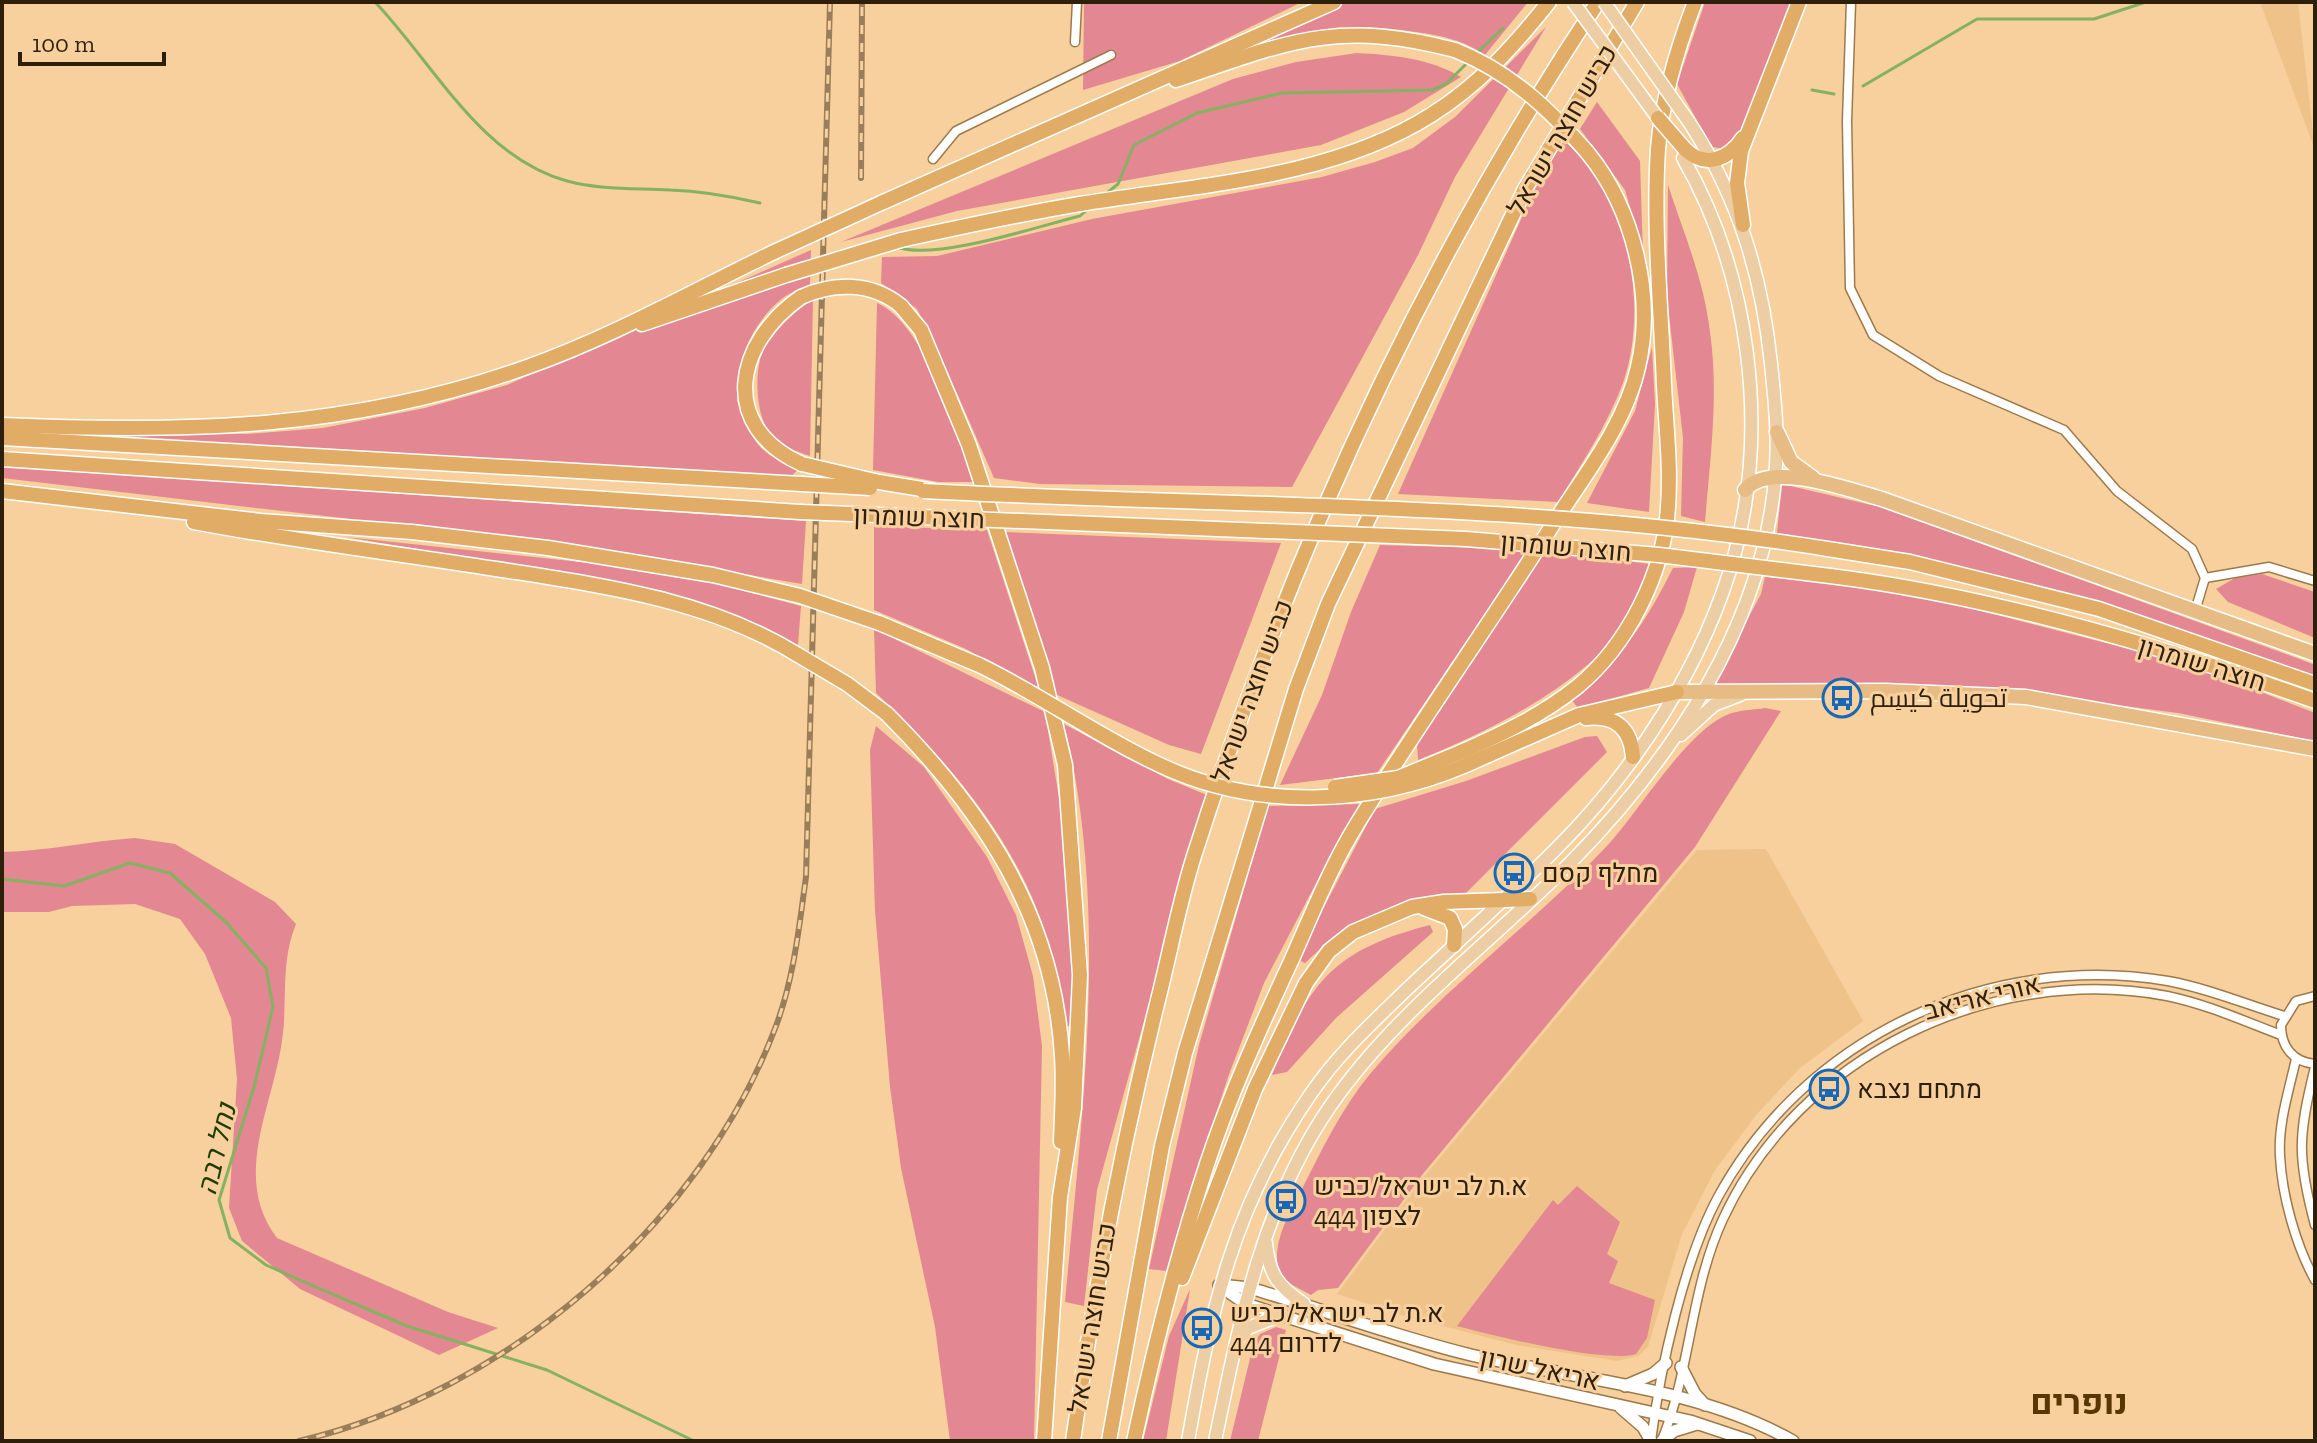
<svg xmlns="http://www.w3.org/2000/svg" width="2317" height="1443" font-family="'Zilla Slab',Cairo,Heebo,serif">
<style>
.built{fill:#efc28a}
.green{fill:#e38792}
.lines{fill:none;stroke-linecap:round;stroke-linejoin:round}
.stream{stroke:#84b261;stroke-width:3}
.minor-casing{stroke:#9e7a4a;stroke-width:11}
.secondary-casing{stroke:#9e7a4a;stroke-width:14}
.primary-casing{stroke:#fff;stroke-width:15}
.trunk-casing{stroke:#fff;stroke-width:17}
.motorway-casing{stroke:#fff;stroke-width:17}
.minor{stroke:#fff;stroke-width:8}
.secondary{stroke:#fff;stroke-width:11}
.primary{stroke:#edcda3;stroke-width:12}
.trunk{stroke:#e7bc84;stroke-width:14}
.motorway{stroke:#e1ac66;stroke-width:14}
.rail-casing{stroke:#9a7e59;stroke-width:6}
.rail{stroke:#f7d09d;stroke-width:3;stroke-dasharray:9;stroke-linecap:butt}
.primary-bridge-casing{stroke:#fff;stroke-width:15;stroke-linecap:butt}
.motorway-bridge-casing{stroke:#fff;stroke-width:17;stroke-linecap:butt}
.primary-bridge{stroke:#edcda3;stroke-width:12}
.motorway-bridge{stroke:#e1ac66;stroke-width:14}
.labels{text-anchor:middle;stroke-width:6;stroke-linejoin:round;paint-order:stroke}
.street-label{font-size:26px;fill:#2e1f0b;stroke:#f7d09d}
.poi-label{font-size:26px;fill:#2e1f0b;stroke:#f7d09d;text-anchor:start}
.water-label{font-size:28px;font-style:italic;fill:#1f3c00;stroke:#f7d09d}
.district-label{font-size:34px;font-weight:bold;fill:#583700;stroke:#f7d09d}
</style>
<rect width="100%" height="100%" fill="#f7d09d"/>
<!-- built -->
<g class="built">
<path d="M2260,2H2298L2315,150Z"/>
<path d="M1766,849L1863,1021L1800,1068L1757,1114L1715,1170L1682,1234L1648,1347L1638,1356L1617,1361L1516,1345L1405,1316L1337,1294L1423,1178L1697,850Z"/>
</g>
<!-- green -->
<g class="green">
<path d="M1084,2H1302L1180,61L1083,90Z"/>
<path d="M1342,2H1528L1485,55C1463,40 1443,36 1416,32C1343,21 1304,31 1234,52Z"/>
<path d="M1705,2H1793L1740,133C1731,144 1726,152 1711,146L1677,84Z"/>
<path d="M1546,27L1455,177L1418,255L1292,487L1040,484L994,478L938,350L917,309L881,283L882,257L937,256L1092,219L1322,177L1375,162L1413,148L1455,117Z"/>
<path d="M1357,53C1393,55 1429,58 1461,77L1404,112L1321,145L957,211L841,242L1233,79L1296,62Z"/>
<path d="M1597,102L1640,161L1643,255L1625,190L1580,129Z"/>
<path d="M1563,139C1572,149 1584,159 1592,170C1633,229 1646,316 1623,383C1607,426 1582,463 1558,502L1398,494L1535,188Z"/>
<path d="M1668,185C1684,234 1704,280 1710,332C1719,394 1710,460 1705,522L1681,516L1683,438L1667,297Z"/>
<path d="M811,250L810,284C800,289 786,294 778,302C739,337 722,399 757,443C766,456 784,463 798,470L790,477L541,466L23,431L247,434L323,428L425,408L507,385Z"/>
<path d="M813,299L810,456C796,451 783,447 772,436C755,418 753,367 765,347C778,327 794,312 813,299Z"/>
<path d="M877,303C927,325 955,433 975,482H938L873,470Z"/>
<path d="M1652,347L1655,404L1649,512L1587,503L1635,411Z"/>
<path d="M2,467L806,521L802,584L580,546L2,478Z"/>
<path d="M1782,484L1880,507L2305,661L2315,665V678L2097,601L1925,559L1777,533Z"/>
<path d="M874,526L987,530L1039,689L966,649L874,610Z"/>
<path d="M1004,532L1281,543L1201,754L1169,745L1055,694Z"/>
<path d="M346,537L637,568L702,580L801,606L798,645L743,619L664,591Z"/>
<path d="M1380,545L1529,549L1377,773L1280,785L1322,695L1351,612Z"/>
<path d="M1545,552L1650,564C1643,580 1639,600 1630,616C1592,681 1487,733 1418,760L1417,744Z"/>
<path d="M1697,567L1684,612L1649,688L1578,708L1570,698C1621,660 1645,624 1673,568Z"/>
<path d="M2262,574L2315,592V638L2228,602L2216,589L2235,578Z"/>
<path d="M1765,577L1903,591L2188,664L2315,713V741L2178,713L2016,692L1712,686L1761,594Z"/>
<path d="M874,629L1045,712L1067,847L1074,1026H1064C1060,1002 1057,977 1051,953C1025,849 952,765 876,693Z"/>
<path d="M1765,708L1781,711L1695,847L1422,1175L1338,1288L1318,1290L1311,1295L1281,1279C1269,1246 1287,1219 1302,1189C1322,1149 1342,1108 1370,1074C1441,990 1531,926 1606,847C1638,813 1687,730 1729,714C1739,710 1753,710 1765,708Z"/>
<path d="M1064,724L1168,779L1207,795L1097,1190L1084,1306L1065,1302C1082,1113 1110,910 1064,724Z"/>
<path d="M876,726L924,767L987,857L1016,915L1033,976L1042,1046L1034,1441H950L935,1327L901,1168L890,1087L875,911L870,750Z"/>
<path d="M1597,736L1607,752L1461,898C1393,902 1355,915 1305,963L1297,959L1375,809L1466,781L1585,737Z"/>
<path d="M1364,804L1313,889L1264,983L1228,1077L1166,1271L1149,1269L1199,1045L1268,806Z"/>
<path d="M135,838L175,844L275,902L296,924C280,963 288,1001 282,1041C273,1106 231,1178 277,1238L448,1312L498,1328L439,1355L300,1289L242,1241L229,1208L237,1079L231,1018L205,954L180,919L135,904L72,906L49,912H2V852C48,851 90,841 135,838Z"/>
<path d="M1430,925L1433,932L1336,1018L1287,1072L1272,1075C1308,984 1332,950 1430,925Z"/>
<path d="M1577,1186L1620,1222L1607,1254L1618,1261L1609,1283L1655,1300L1647,1338L1636,1354C1607,1364 1491,1335 1457,1326L1553,1200L1558,1205Z"/>
<path d="M1190,1289L1166,1441H1143L1169,1336Z"/>
<path d="M1276,1327L1286,1330L1258,1441H1230L1254,1342L1260,1334Z"/>
</g>
<g class="lines">
<!-- stream -->
<g class="stream">
<path d="M375,2C434,64 480,157 567,181C600,190 636,188 670,190C701,191 730,196 760,203"/>
<path d="M1477,53L1503,28"/>
<path d="M1863,86L1977,19H2094L2146,2"/>
<path d="M1812,90L1834,94"/>
<path d="M1107,193L1118,184L1134,145L1197,113L1282,93L1432,90L1446,84L1469,61"/>
<path d="M897,247C935,261 1036,227 1080,216L1089,208"/>
<path d="M2,879L64,886L130,863L170,873L227,923L266,968L273,1007L254,1087L219,1200L230,1238L266,1265L309,1284L407,1326L547,1370L694,1441"/>
</g>
<!-- minor casing -->
<g class="minor-casing">
<g id="minor">
<path d="M1851,2L1847,121L1850,288L1873,335L1939,376L2064,430L2117,491L2192,549L2205,578L2195,611"/>
<path d="M1075,42L1077,2"/>
<path d="M933,159L956,131L1111,55"/>
<path d="M2205,578L2269,567L2315,581"/>
<path d="M2315,996L2296,1001L2281,1025C2281,1047 2293,1062 2315,1064"/>
<path d="M2296,1059C2289,1090 2278,1124 2280,1156C2282,1196 2296,1246 2315,1280"/>
<path d="M2315,1067C2298,1135 2297,1158 2315,1225"/>
<path d="M1662,1440C1691,1369 1690,1290 1723,1219C1798,1056 1991,963 2167,996C2206,1004 2244,1021 2281,1035"/>
<path d="M1651,1441C1660,1369 1684,1260 1718,1197C1805,1037 1989,951 2168,981C2207,988 2245,1004 2284,1016"/>
</g>
</g>
<!-- secondary casing -->
<g class="secondary-casing">
<g id="secondary">
<path d="M1219,1285L1250,1288C1324,1310 1397,1337 1471,1355C1578,1380 1697,1387 1793,1441"/>
<path d="M1220,1286L1246,1304L1434,1364L1690,1421L1750,1441"/>
<path d="M1681,1367L1695,1394L1705,1405"/>
<path d="M1625,1386L1653,1374L1666,1363"/>
<path d="M1621,1408L1643,1427L1651,1441"/>
<path d="M1662,1441L1674,1431L1697,1424"/>
</g>
</g>
<!-- primary casing -->
<g class="primary-casing">
<g id="primary">
<path d="M1681,735L1714,705L1740,695"/>
<path d="M1266,1243C1269,1275 1278,1286 1304,1304"/>
<path d="M1238,1340L1248,1328L1281,1315"/>
<path d="M1188,1441C1211,1310 1233,1206 1310,1095C1337,1055 1371,1024 1405,991C1455,944 1507,898 1556,849C1636,769 1705,663 1735,553C1769,424 1749,273 1683,158"/>
<path d="M1215,1441C1239,1325 1262,1204 1331,1105C1396,1011 1492,942 1572,861C1672,759 1763,625 1775,478C1779,440 1775,402 1771,364C1762,275 1738,197 1689,122"/>
</g>
</g>
<!-- trunk casing -->
<g class="trunk-casing">
<g id="trunk">
<path d="M1777,432L1791,462L1813,478"/>
<path d="M1745,490C1770,460 1849,490 1882,499L2315,654"/>
<path d="M1677,692L1885,691L2026,697L2315,749"/>
</g>
</g>
<!-- motorway casing -->
<g class="motorway-casing">
<g id="motorway">
<path d="M1176,80C1287,42 1337,19 1455,50"/>
<path d="M1684,148C1704,169 1728,160 1743,138"/>
<path d="M881,203L1334,2"/>
<path d="M1743,225L1737,183L1741,151L1799,2"/>
<path d="M901,240C960,227 1020,214 1080,204C1195,185 1330,179 1431,115C1479,85 1514,46 1549,2"/>
<path d="M801,297C735,343 718,426 802,464"/>
<path d="M901,306L921,330L969,445L1042,668L1065,765L1080,975L1074,1108L1060,1197L1044,1441"/>
<path d="M642,324L786,275"/>
<path d="M2,425C186,433 351,430 527,367C612,337 693,291 774,252"/>
<path d="M2,438L802,484"/>
<path d="M2,459L800,512"/>
<path d="M879,482L934,491"/>
<path d="M2,491L261,521L412,532L548,548L713,575L800,596"/>
<path d="M878,515L922,517"/>
<path d="M194,522C294,541 395,553 496,569C599,585 708,599 798,655"/>
<path d="M1834,550L1910,562L2099,609L2315,684"/>
<path d="M1830,576C1992,596 2161,646 2315,701"/>
<path d="M879,623L979,665"/>
<path d="M887,714C983,810 1054,916 1062,1056C1064,1084 1062,1113 1061,1142"/>
<path d="M1586,718C1615,715 1631,728 1633,757"/>
<path d="M1461,752C1502,734 1542,715 1577,687C1628,645 1664,573 1668,507C1671,466 1666,426 1664,385C1661,307 1653,227 1658,149C1662,98 1677,49 1695,2"/>
<path d="M1466,765L1579,715L1677,692"/>
<path d="M1424,908L1450,918L1455,929L1454,945"/>
<path d="M1182,1278L1255,1089L1306,983L1329,951L1353,932L1412,907L1444,902L1530,899"/>
<path d="M1073,1441C1094,1289 1123,1140 1160,992C1171,947 1180,900 1194,856C1290,555 1423,265 1598,2"/>
<path d="M1109,1441L1162,1146L1185,1053L1296,689L1328,604L1525,189L1637,2"/>
<path d="M1134,1441C1154,1348 1177,1255 1207,1164C1230,1094 1261,1026 1292,959C1312,914 1331,866 1357,824C1421,720 1492,621 1557,518C1587,472 1626,422 1638,367C1655,295 1633,208 1587,152"/>
</g>
</g>
<!-- minor -->
<use href="#minor" class="minor"/>
<!-- secondary -->
<use href="#secondary" class="secondary"/>
<!-- primary -->
<use href="#primary" class="primary"/>
<!-- trunk -->
<use href="#trunk" class="trunk"/>
<!-- motorway -->
<use href="#motorway" class="motorway"/>
<!-- rail casing -->
<g class="rail-casing">
<g id="rail">
<path d="M861,178L862,2"/>
<path d="M299,1441C505,1393 702,1224 776,1026C794,978 799,927 806,877L830,2"/>
</g>
</g>
<!-- rail -->
<use href="#rail" class="rail"/>
<!-- primary-bridge casing -->
<g class="primary-bridge-casing">
<g id="primary-bridge">
<path d="M1573,2L1663,125"/>
<path d="M1604,2L1689,122"/>
</g>
</g>
<!-- motorway-bridge casing -->
<g class="motorway-bridge-casing">
<g id="motorway-bridge">
<path d="M1455,50C1510,72 1548,108 1587,152"/>
<path d="M1658,118L1684,148"/>
<path d="M774,252L881,203"/>
<path d="M786,275L901,240"/>
<path d="M801,297C834,282 872,282 901,306"/>
<path d="M802,464L879,482"/>
<path d="M802,484L870,488"/>
<path d="M923,491C1226,507 1534,501 1834,550"/>
<path d="M800,512L878,515"/>
<path d="M922,517L1466,539L1659,555L1830,576"/>
<path d="M800,596L879,623"/>
<path d="M798,655L847,684L887,714"/>
<path d="M979,665C1042,695 1098,737 1162,766C1257,810 1370,806 1466,765"/>
<path d="M1335,787L1398,778L1461,752"/>
</g>
</g>
<!-- primary-bridge -->
<use href="#primary-bridge" class="primary-bridge"/>
<!-- motorway-bridge -->
<use href="#motorway-bridge" class="motorway-bridge"/>
</g>
<!-- icons -->
<defs>
<g id="bus-ring" transform="scale(2)"><circle r="9.5" fill="#f7d09d" stroke="#1968b7" stroke-width="1.5"/><path d="M-5-6H5V4H4V6H2V4H-2V6H-4V4H-5ZM-3.5-4V0h7V-4ZM-3.5 1.2v1.5H-2V1.2ZM2 1.2v1.5H3.5V1.2Z" fill="#1968b7"/></g>
</defs>
<g fill-rule="evenodd">
<use href="#bus-ring" x="1842" y="698"/>
<use href="#bus-ring" x="1514" y="873"/>
<use href="#bus-ring" x="1829" y="1089"/>
<use href="#bus-ring" x="1286" y="1201"/>
<use href="#bus-ring" x="1202" y="1328"/>
</g>
<g class="labels">
<!-- street labels -->
<g class="street-label">
<text transform="translate(1562 130) rotate(-60)" y="9">כביש חוצה ישראל</text>
<text transform="translate(919 517) rotate(2)" y="9">חוצה שומרון</text>
<text transform="translate(1566 547) rotate(5)" y="9">חוצה שומרון</text>
<text transform="translate(2202 664) rotate(17)" y="9">חוצה שומרון</text>
<text transform="translate(1252 691) rotate(-70)" y="9">כביש חוצה ישראל</text>
<text transform="translate(1982 997) rotate(-14)" y="9">אורי אריאב</text>
<text transform="translate(1092 1318) rotate(-81)" y="9">כביש חוצה ישראל</text>
<text transform="translate(1540 1369) rotate(12)" y="9">אריאל שרון</text>
</g>
<!-- poi labels -->
<g class="poi-label">
<text x="1870" y="707">تحويلة كيسِم</text>
<text x="1542" y="882">מחלף קסם</text>
<text x="1857" y="1098">מתחם נצבא</text>
<text x="1314" y="1195">א.ת לב ישראל/כביש<tspan x="1314" dy="30">444 לצפון</tspan></text>
<text x="1230" y="1322">א.ת לב ישראל/כביש<tspan x="1230" dy="30">444 לדרום</tspan></text>
</g>
<!-- water labels -->
<g class="water-label">
<text transform="translate(216 1149) rotate(-77)" y="10">נחל רבה</text>
</g>
<!-- district labels -->
<g class="district-label">
<text x="2079" y="1414">נופרים</text>
</g>
</g>
<!-- border -->
<rect width="2317" height="1443" fill="none" stroke="#2e1f0b" stroke-width="8"/>
<!-- scale -->
<path d="M20 52v12h144v-12" fill="none" stroke="#2e1f0b" stroke-width="4"/>
<text x="32" y="52" font-size="24" fill="#2e1f0b" stroke="#f7d09d" stroke-width="6" paint-order="stroke">100 m</text>
</svg>
